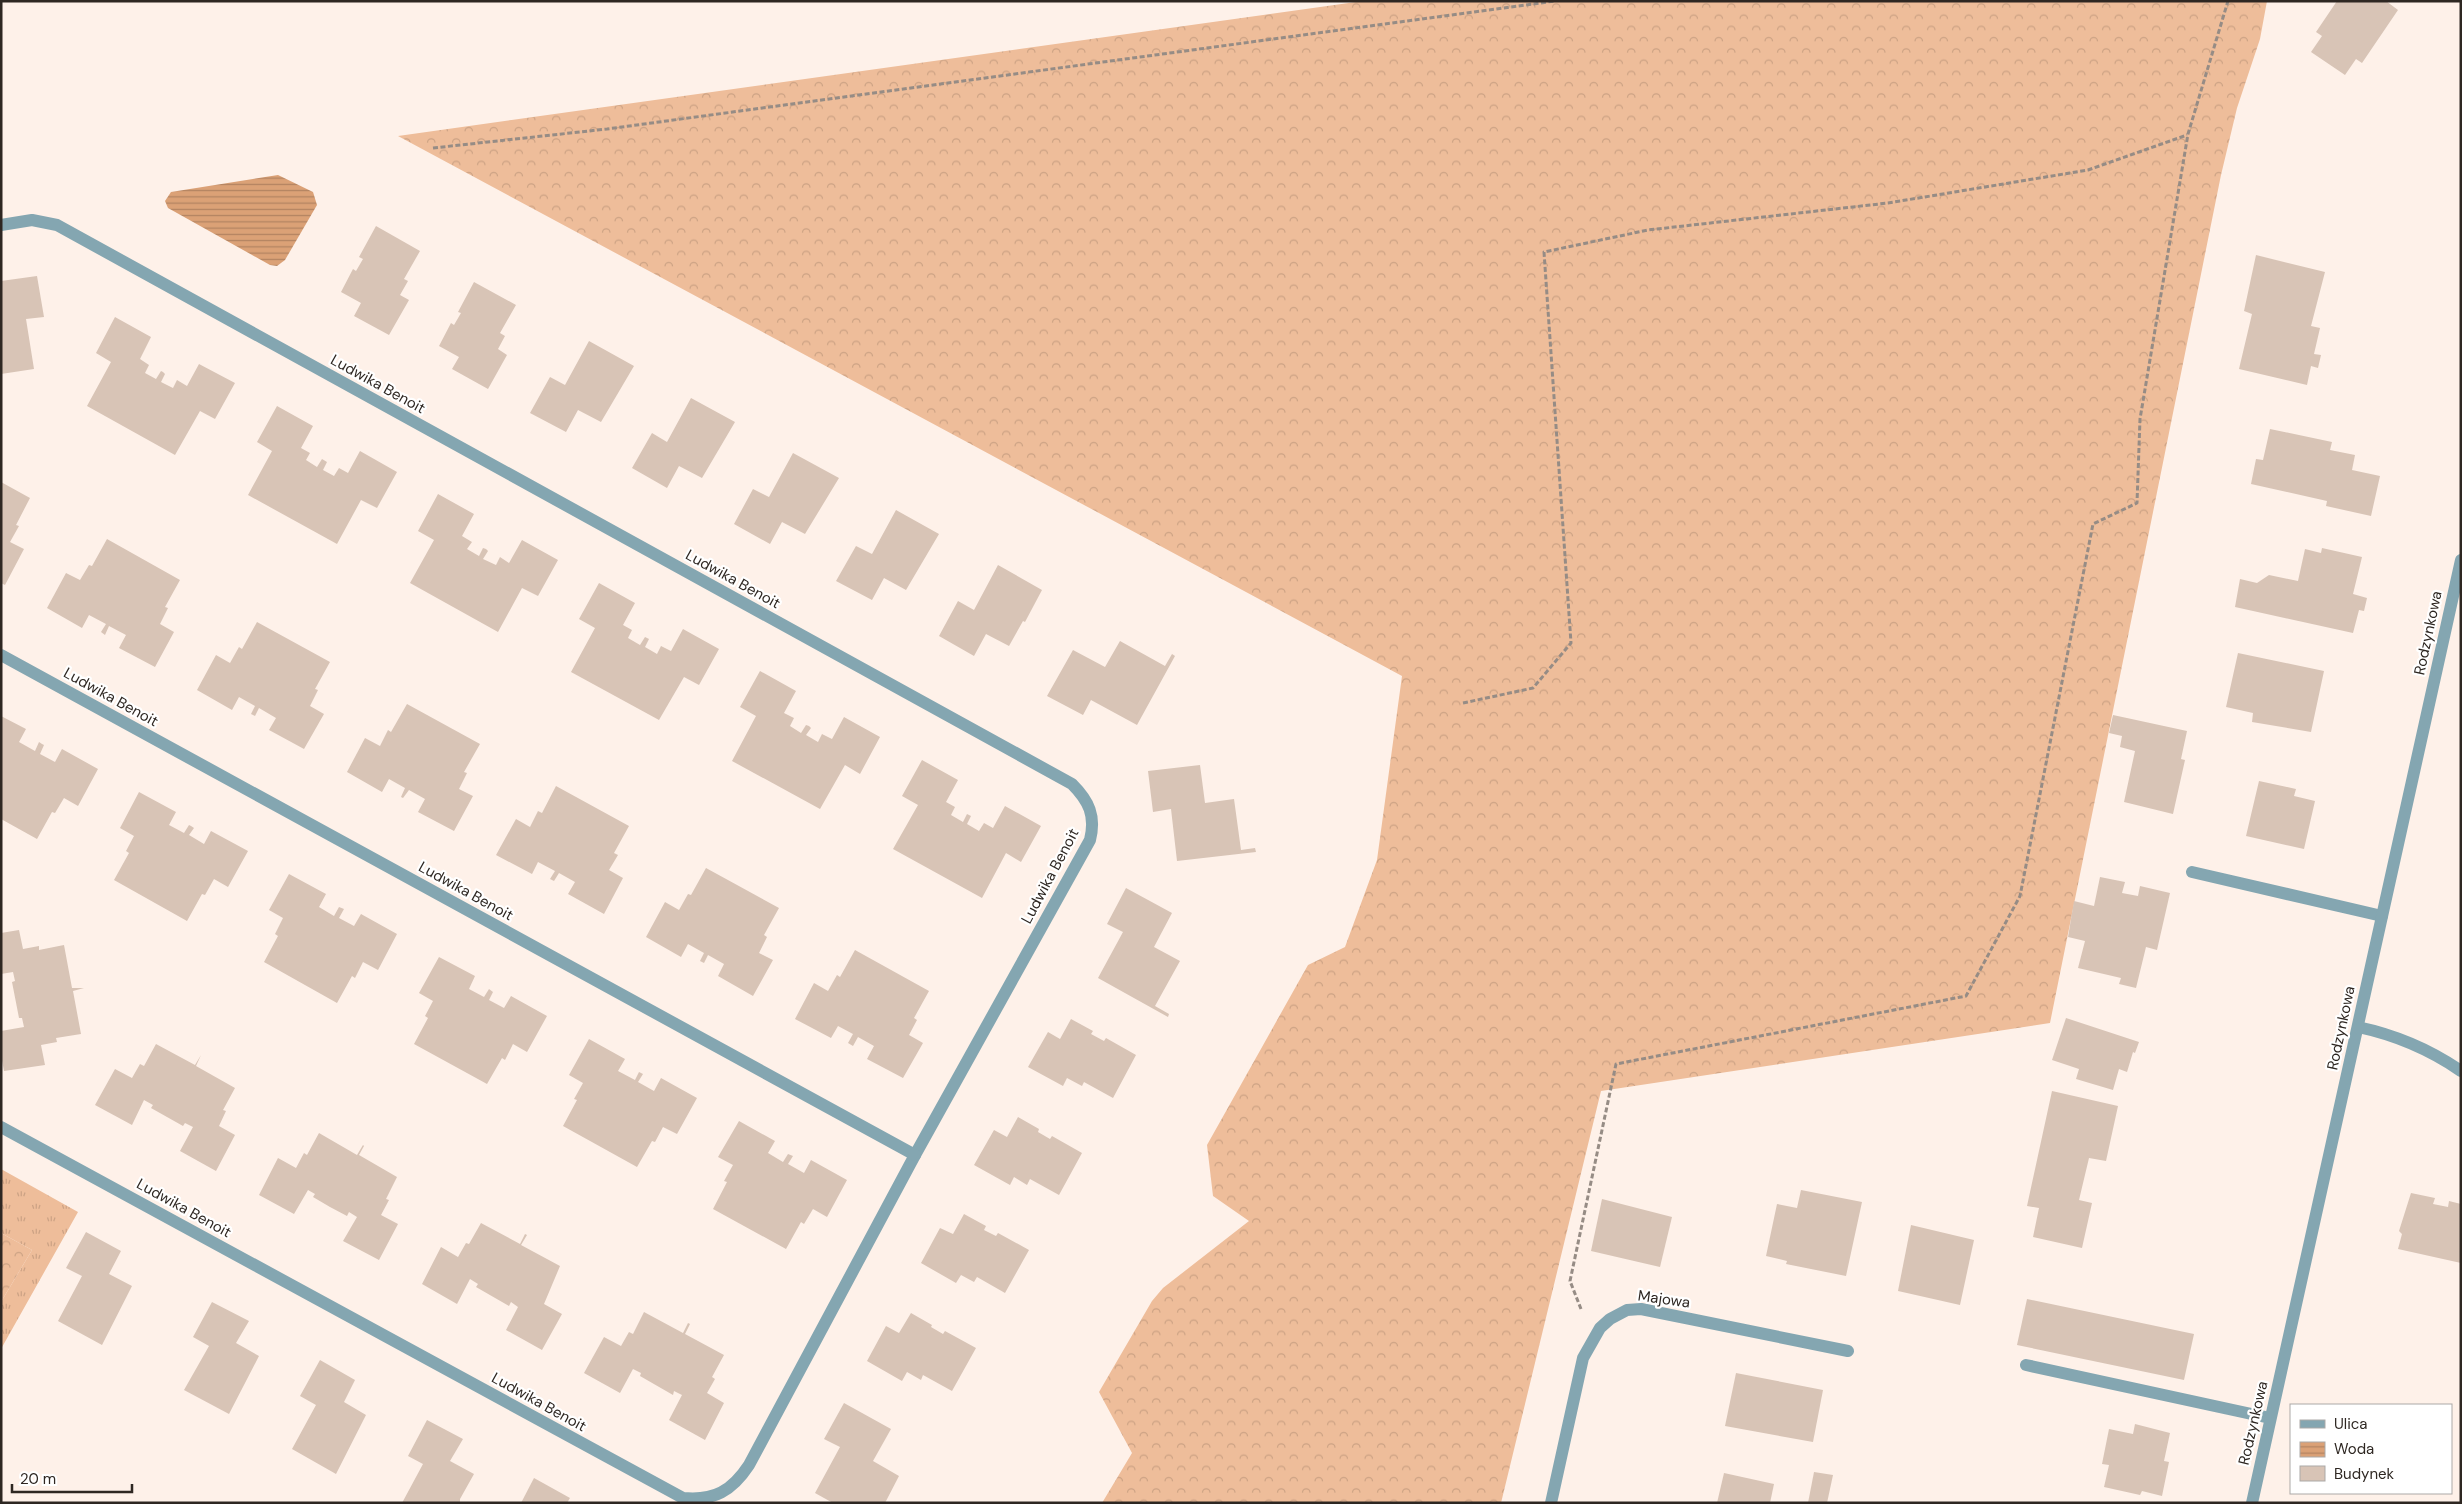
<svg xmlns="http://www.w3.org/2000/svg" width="2462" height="1504" font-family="'DM Sans',sans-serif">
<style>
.grass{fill:url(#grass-tufts)}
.forest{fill:url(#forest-crowns)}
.water{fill:url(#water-rules)}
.building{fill:#d8c4b6}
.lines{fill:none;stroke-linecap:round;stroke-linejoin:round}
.path{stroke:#968c85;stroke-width:3;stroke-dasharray:5 2.5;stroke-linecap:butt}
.lane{stroke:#84a6b1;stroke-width:12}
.street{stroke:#84a6b1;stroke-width:12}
.labels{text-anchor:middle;stroke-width:4.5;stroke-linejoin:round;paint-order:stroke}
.street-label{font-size:15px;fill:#2e2722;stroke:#fff}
</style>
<defs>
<pattern id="grass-tufts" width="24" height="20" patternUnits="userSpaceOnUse" patternTransform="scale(1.25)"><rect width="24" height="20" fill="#eebd9a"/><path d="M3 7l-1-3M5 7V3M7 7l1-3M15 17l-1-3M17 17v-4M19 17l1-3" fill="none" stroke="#cca284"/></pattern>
<pattern id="forest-crowns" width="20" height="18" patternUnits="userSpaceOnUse" patternTransform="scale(1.25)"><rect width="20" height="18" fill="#eebd9a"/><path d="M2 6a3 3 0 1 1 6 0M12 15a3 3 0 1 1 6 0" fill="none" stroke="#cca284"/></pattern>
<pattern id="water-rules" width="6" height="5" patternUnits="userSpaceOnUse" patternTransform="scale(1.25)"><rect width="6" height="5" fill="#dba176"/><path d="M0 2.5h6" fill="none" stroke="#b28360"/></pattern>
</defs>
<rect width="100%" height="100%" fill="#fef1e9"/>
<!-- grass -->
<path class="grass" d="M1,1169L78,1212L1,1349V1302L32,1250L1,1233Z"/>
<!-- forest -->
<g class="forest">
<path d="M1363,1H2267L2260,39L2237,108L2221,175L2050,1023L1601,1091L1501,1503H1102L1132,1453L1099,1392L1152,1301L1163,1288L1249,1221L1213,1196L1207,1145L1308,965L1345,947L1377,860L1402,676L398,136Z"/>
<path d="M1,1233L32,1250L1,1302Z"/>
</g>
<!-- water -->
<path class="water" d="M278,175L313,192L317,205L285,260L277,266L270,265L168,208L165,201L171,192Z"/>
<!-- building -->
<g class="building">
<path d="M2337,1H2386L2398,10L2362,63L2356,59L2345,75L2311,52L2322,36L2316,32Z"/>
<path d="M376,226L420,251L404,279L408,281L400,295L409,300L389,335L354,316L361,303L341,292L353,269L356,271L363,259L359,257Z"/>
<path d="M2256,255L2325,272L2311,326L2320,328L2314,354L2321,355L2318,368L2311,366L2307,385L2239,369L2252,314L2244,311Z"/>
<path d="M37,276L44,317L26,319L34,369L1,374V281Z"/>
<path d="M474,282L516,305L500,333L505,336L498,349L507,355L488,389L452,369L459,357L439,346L451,323L454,325L461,313L458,312Z"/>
<path d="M115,317L151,337L140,359L149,365L145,373L156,379L161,371L163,372L165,374L161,382L173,388L177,380L187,386L199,364L235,383L215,419L200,411L175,455L87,406L111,362L96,353Z"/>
<path d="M589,341L634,366L601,422L578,410L566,432L530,413L550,377L565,385Z"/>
<path d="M691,398L735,422L702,478L679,466L667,488L632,468L652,433L667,442Z"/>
<path d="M277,406L313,426L301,448L310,453L306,460L317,467L322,459L327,462L323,470L334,476L339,468L348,473L360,451L397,472L377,508L361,500L337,544L248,495L272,451L257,442Z"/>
<path d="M2270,429L2332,442L2330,450L2355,455L2352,470L2380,476L2371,516L2326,506L2327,501L2251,484L2256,459L2263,460Z"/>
<path d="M793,453L839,478L805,534L782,522L770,544L734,524L753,489L769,497Z"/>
<path d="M1,482L30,498L16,525L19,526L10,542L24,549L5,585L1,583Z"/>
<path d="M438,494L474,514L462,536L472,542L467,549L479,556L483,548L486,549L488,551L483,559L496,565L500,557L509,563L522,540L558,560L538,596L522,588L498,632L410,583L434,540L418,531Z"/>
<path d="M896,510L939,534L906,590L884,578L872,600L836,581L856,546L872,554Z"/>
<path d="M107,539L180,580L165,607L168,608L160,624L174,632L155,667L119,648L126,635L109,626L105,635L101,632L106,624L89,615L82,628L47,608L66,573L80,580L89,565L92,566Z"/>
<path d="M2322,548L2362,557L2353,594L2367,598L2364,611L2359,610L2353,633L2235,607L2240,579L2257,583L2269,575L2298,581L2305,549L2321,553Z"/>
<path d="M998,565L1042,590L1025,622L1023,621L1009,646L986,634L974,656L939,636L958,601L974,610Z"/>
<path d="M599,583L635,603L623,625L632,630L628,638L640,645L645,637L649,639L645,647L657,654L661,646L671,651L683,629L719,649L699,685L684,677L659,720L571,672L595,628L579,619Z"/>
<path d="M257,622L330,662L315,689L318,690L310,706L324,714L304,749L269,730L276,718L259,708L255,716L251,714L255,706L239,697L232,710L197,690L216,655L230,663L239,647L242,649Z"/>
<path d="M1120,641L1165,666L1172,654L1175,656L1137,725L1091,700L1083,715L1047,696L1073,650L1105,667Z"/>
<path d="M2238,653L2324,671L2311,732L2252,722L2253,713L2226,707Z"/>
<path d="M760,671L796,691L784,713L794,718L790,726L801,733L806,725L809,726L811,728L806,735L818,742L822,734L832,739L844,717L880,737L860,774L845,765L820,809L732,761L756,716L740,707Z"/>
<path d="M407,704L480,744L464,772L467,773L459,789L473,796L454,831L418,812L425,799L409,790L403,798L401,797L405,788L389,779L382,792L347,772L365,738L380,746L388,730L391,732Z"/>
<path d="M2113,715L2187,731L2181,759L2185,760L2173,814L2124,802L2135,751L2120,747L2122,736L2109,733Z"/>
<path d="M1,716L26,729L19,742L35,751L39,742L42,744L44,745L40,754L55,762L62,749L98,769L78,806L64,798L55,813L52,812L37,839L1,819Z"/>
<path d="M922,760L958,780L946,802L955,807L951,815L963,822L967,814L971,816L967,824L979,831L984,823L993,828L1005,806L1041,826L1021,862L1006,853L982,898L893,849L918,805L902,796Z"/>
<path d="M1200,765L1205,803L1234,799L1241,850L1255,848L1256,852L1177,861L1171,809L1153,812L1148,771Z"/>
<path d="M2259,781L2296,789L2294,796L2315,801L2304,849L2246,836Z"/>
<path d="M556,786L629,826L614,853L618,855L609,870L623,878L604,914L568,894L575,882L559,873L554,881L550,879L555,871L538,862L532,874L496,855L516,819L530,827L538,811L542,813Z"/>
<path d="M139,792L176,812L169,825L184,833L189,825L191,826L194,828L189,835L204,844L211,831L248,851L228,887L214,879L205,895L202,894L187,921L114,880L129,853L126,851L134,836L120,828Z"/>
<path d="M706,868L779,908L764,935L767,937L759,953L773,960L753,996L718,976L724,964L708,955L704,963L700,961L704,953L688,944L681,957L646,937L665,902L679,910L688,894L691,895Z"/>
<path d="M289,874L326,894L319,907L334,916L339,907L344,909L339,918L354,926L361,914L397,934L378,970L363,962L355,978L352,976L337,1003L264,962L278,936L275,934L283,918L269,910Z"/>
<path d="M2100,877L2125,882L2122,893L2138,896L2140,886L2170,893L2157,950L2146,947L2136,988L2119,984L2121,978L2078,968L2085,941L2068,937L2074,901L2094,906Z"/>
<path d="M1126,888L1172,913L1154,947L1180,961L1155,1006L1169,1014L1168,1017L1098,978L1123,932L1107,924Z"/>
<path d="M19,930L23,949L39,946V950L64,945L72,988H84L73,991L81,1034L56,1038L57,1042L41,1045L45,1065L4,1071L1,1055V1031L24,1027L22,1018H19L12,982L15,981L13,972L1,974V933Z"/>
<path d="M855,950L929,991L914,1018L917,1020L909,1035L923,1043L903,1078L867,1059L874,1046L858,1037L853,1046L848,1043L853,1034L838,1026L831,1038L795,1019L814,983L828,991L837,975L840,977Z"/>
<path d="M439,957L475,976L469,989L484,997L489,989L493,992L489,1000L504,1008L511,996L547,1016L527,1052L513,1044L505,1060L502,1058L487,1084L414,1044L428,1018L425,1016L433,1001L419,993Z"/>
<path d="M2066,1018L2139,1042L2135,1053L2133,1052L2127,1072L2119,1069L2113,1090L2076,1079L2079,1069L2052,1060Z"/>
<path d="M1071,1019L1093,1031L1091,1034L1104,1041L1106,1038L1136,1055L1113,1098L1084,1082L1082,1086L1067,1078L1063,1086L1028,1067L1048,1032L1060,1039Z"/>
<path d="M589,1039L625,1059L618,1071L635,1080L639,1072L643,1074L638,1082L654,1091L661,1078L697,1098L677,1134L663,1127L655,1142L652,1141L637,1167L563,1126L577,1100L574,1099L583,1083L569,1075Z"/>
<path d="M156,1044L195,1065L201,1055L196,1066L235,1088L223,1110L226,1111L219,1126L235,1135L216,1171L180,1151L193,1127L185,1123L183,1126L151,1108L153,1105L144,1100L132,1125L95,1105L115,1069L132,1078L140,1064L144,1066Z"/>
<path d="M2052,1091L2118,1106L2106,1161L2089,1158L2079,1200L2092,1203L2082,1248L2033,1237L2039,1208L2027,1206Z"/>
<path d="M1018,1117L1039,1129L1038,1132L1050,1139L1052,1136L1082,1153L1059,1195L1030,1179L1027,1185L1014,1177L1010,1185L974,1165L994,1130L1007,1137Z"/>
<path d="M739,1121L775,1141L768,1153L783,1162L788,1154L793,1156L788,1164L804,1173L811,1160L847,1180L827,1217L813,1209L804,1224L801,1222L786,1249L713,1209L727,1182L724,1181L733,1165L718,1157Z"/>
<path d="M319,1133L357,1155L363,1145L364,1146L359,1155L397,1177L386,1199L389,1200L381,1215L398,1224L379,1260L343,1241L357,1217L349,1212L347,1216L330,1207L313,1197L315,1194L308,1190L294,1214L259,1195L278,1158L296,1168L304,1153L307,1155Z"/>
<path d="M1801,1190L1862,1202L1846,1276L1786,1264L1787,1261L1766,1256L1777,1204L1797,1208Z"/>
<path d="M2411,1193L2435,1198L2433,1204L2448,1207L2449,1201L2461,1204V1263L2398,1249L2402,1234L2399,1231Z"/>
<path d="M1602,1199L1672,1217L1660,1267L1591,1251Z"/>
<path d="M964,1214L986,1226L984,1230L996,1236L998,1233L1029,1250L1005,1293L977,1277L974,1282L961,1275L956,1283L921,1263L940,1228L953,1234Z"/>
<path d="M481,1223L520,1244L525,1234L527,1235L521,1245L560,1266L544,1304L562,1314L542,1350L506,1330L518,1307L511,1302L509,1306L476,1287L478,1284L470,1279L457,1304L422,1284L441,1247L458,1257L466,1243L469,1244Z"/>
<path d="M1911,1225L1974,1240L1960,1305L1898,1291Z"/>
<path d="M86,1232L121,1251L109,1274L132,1286L102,1345L58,1321L82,1276L66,1268Z"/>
<path d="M2027,1299L2194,1334L2184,1380L2017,1345Z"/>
<path d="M212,1302L249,1321L236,1343L259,1356L229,1414L184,1390L209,1346L193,1337Z"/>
<path d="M644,1312L683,1333L688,1323L690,1324L685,1334L724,1355L712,1377L715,1379L707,1393L724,1403L705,1440L669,1420L682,1395L674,1391L673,1395L640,1376L641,1373L633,1369L620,1393L584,1373L604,1337L621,1346L629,1332L633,1334Z"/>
<path d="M911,1313L932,1325L931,1327L943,1334L945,1331L976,1348L952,1391L923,1375L921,1380L907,1372L902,1381L867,1361L886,1326L899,1333Z"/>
<path d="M320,1360L355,1380L344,1402L366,1415L336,1474L292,1449L316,1405L300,1396Z"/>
<path d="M1736,1373L1823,1390L1813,1442L1725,1426Z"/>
<path d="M844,1403L891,1429L873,1461L899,1476L885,1503H833L815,1493L840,1447L824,1439Z"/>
<path d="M427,1420L463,1439L450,1461L474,1474L460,1499V1503H402L423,1464L408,1456Z"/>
<path d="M2135,1424L2170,1433L2164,1461L2169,1462L2162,1496L2142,1491L2140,1495L2104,1487L2109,1465L2102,1464L2109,1429L2133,1434Z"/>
<path d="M1814,1472L1833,1475L1827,1503H1808Z"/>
<path d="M1724,1473L1774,1484L1770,1503H1717Z"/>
<path d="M534,1478L570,1498L567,1503H521Z"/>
</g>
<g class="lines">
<!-- path -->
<g class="path">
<path d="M433,148L607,129L1555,1"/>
<path d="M1463,703L1533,688L1571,643L1544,252L1648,230L1888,203L2088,170L2187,135"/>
<path d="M1581,1309L1570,1281L1616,1064L1966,996L2020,896L2093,524L2137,503L2140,419L2188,134L2228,1"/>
</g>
<!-- lane -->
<g class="lane">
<path d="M2192,872L2382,916"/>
<path d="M2026,1365L2270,1418"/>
</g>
<!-- street -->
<g class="street">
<path d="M1,225L32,220L57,225L1072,784C1089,801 1096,816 1090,840L915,1155L749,1465C732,1491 714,1501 683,1498L1,1127"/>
<path d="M1,655L915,1155"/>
<path d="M2358,1027C2396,1035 2429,1049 2461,1071"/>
<path d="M1551,1503L1583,1358L1600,1328L1610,1319L1627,1310L1641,1309L1848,1351"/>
<path d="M2252,1503L2461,560"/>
</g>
</g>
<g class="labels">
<!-- street labels -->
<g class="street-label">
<text transform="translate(378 384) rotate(29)" y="5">Ludwika Benoit</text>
<text transform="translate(733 579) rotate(29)" y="5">Ludwika Benoit</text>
<text transform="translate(2428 633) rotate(-78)" y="5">Rodzynkowa</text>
<text transform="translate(111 697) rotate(29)" y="5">Ludwika Benoit</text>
<text transform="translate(1050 876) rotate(-62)" y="5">Ludwika Benoit</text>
<text transform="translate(466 891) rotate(29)" y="5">Ludwika Benoit</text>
<text transform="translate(2341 1028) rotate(-78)" y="5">Rodzynkowa</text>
<text transform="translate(184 1208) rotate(29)" y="5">Ludwika Benoit</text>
<text transform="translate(1664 1299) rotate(8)" y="5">Majowa</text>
<text transform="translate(539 1402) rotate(29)" y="5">Ludwika Benoit</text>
<text transform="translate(2253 1423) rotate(-77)" y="5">Rodzynkowa</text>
</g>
</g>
<!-- border -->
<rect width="2462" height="1504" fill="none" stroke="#2e2722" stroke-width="5"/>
<!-- legend -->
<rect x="2290" y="1404" width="162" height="90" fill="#ffffff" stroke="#aba9a7"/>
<rect x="2300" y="1420" width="25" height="8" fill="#84a6b1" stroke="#aba9a7"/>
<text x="2334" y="1429" font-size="15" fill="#2e2722">Ulica</text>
<rect x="2300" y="1442" width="25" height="15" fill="url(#water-rules)" stroke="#aba9a7"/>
<text x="2334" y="1454" font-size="15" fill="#2e2722">Woda</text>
<rect x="2300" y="1466" width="25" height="15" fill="#d8c4b6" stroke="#aba9a7"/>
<text x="2334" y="1479" font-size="15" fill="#2e2722">Budynek</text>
<!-- scale -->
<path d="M12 1484v8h120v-8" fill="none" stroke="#2e2722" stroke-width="2.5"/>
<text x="20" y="1484" font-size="15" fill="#2e2722" stroke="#ffffff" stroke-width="4" paint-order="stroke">20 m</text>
</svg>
